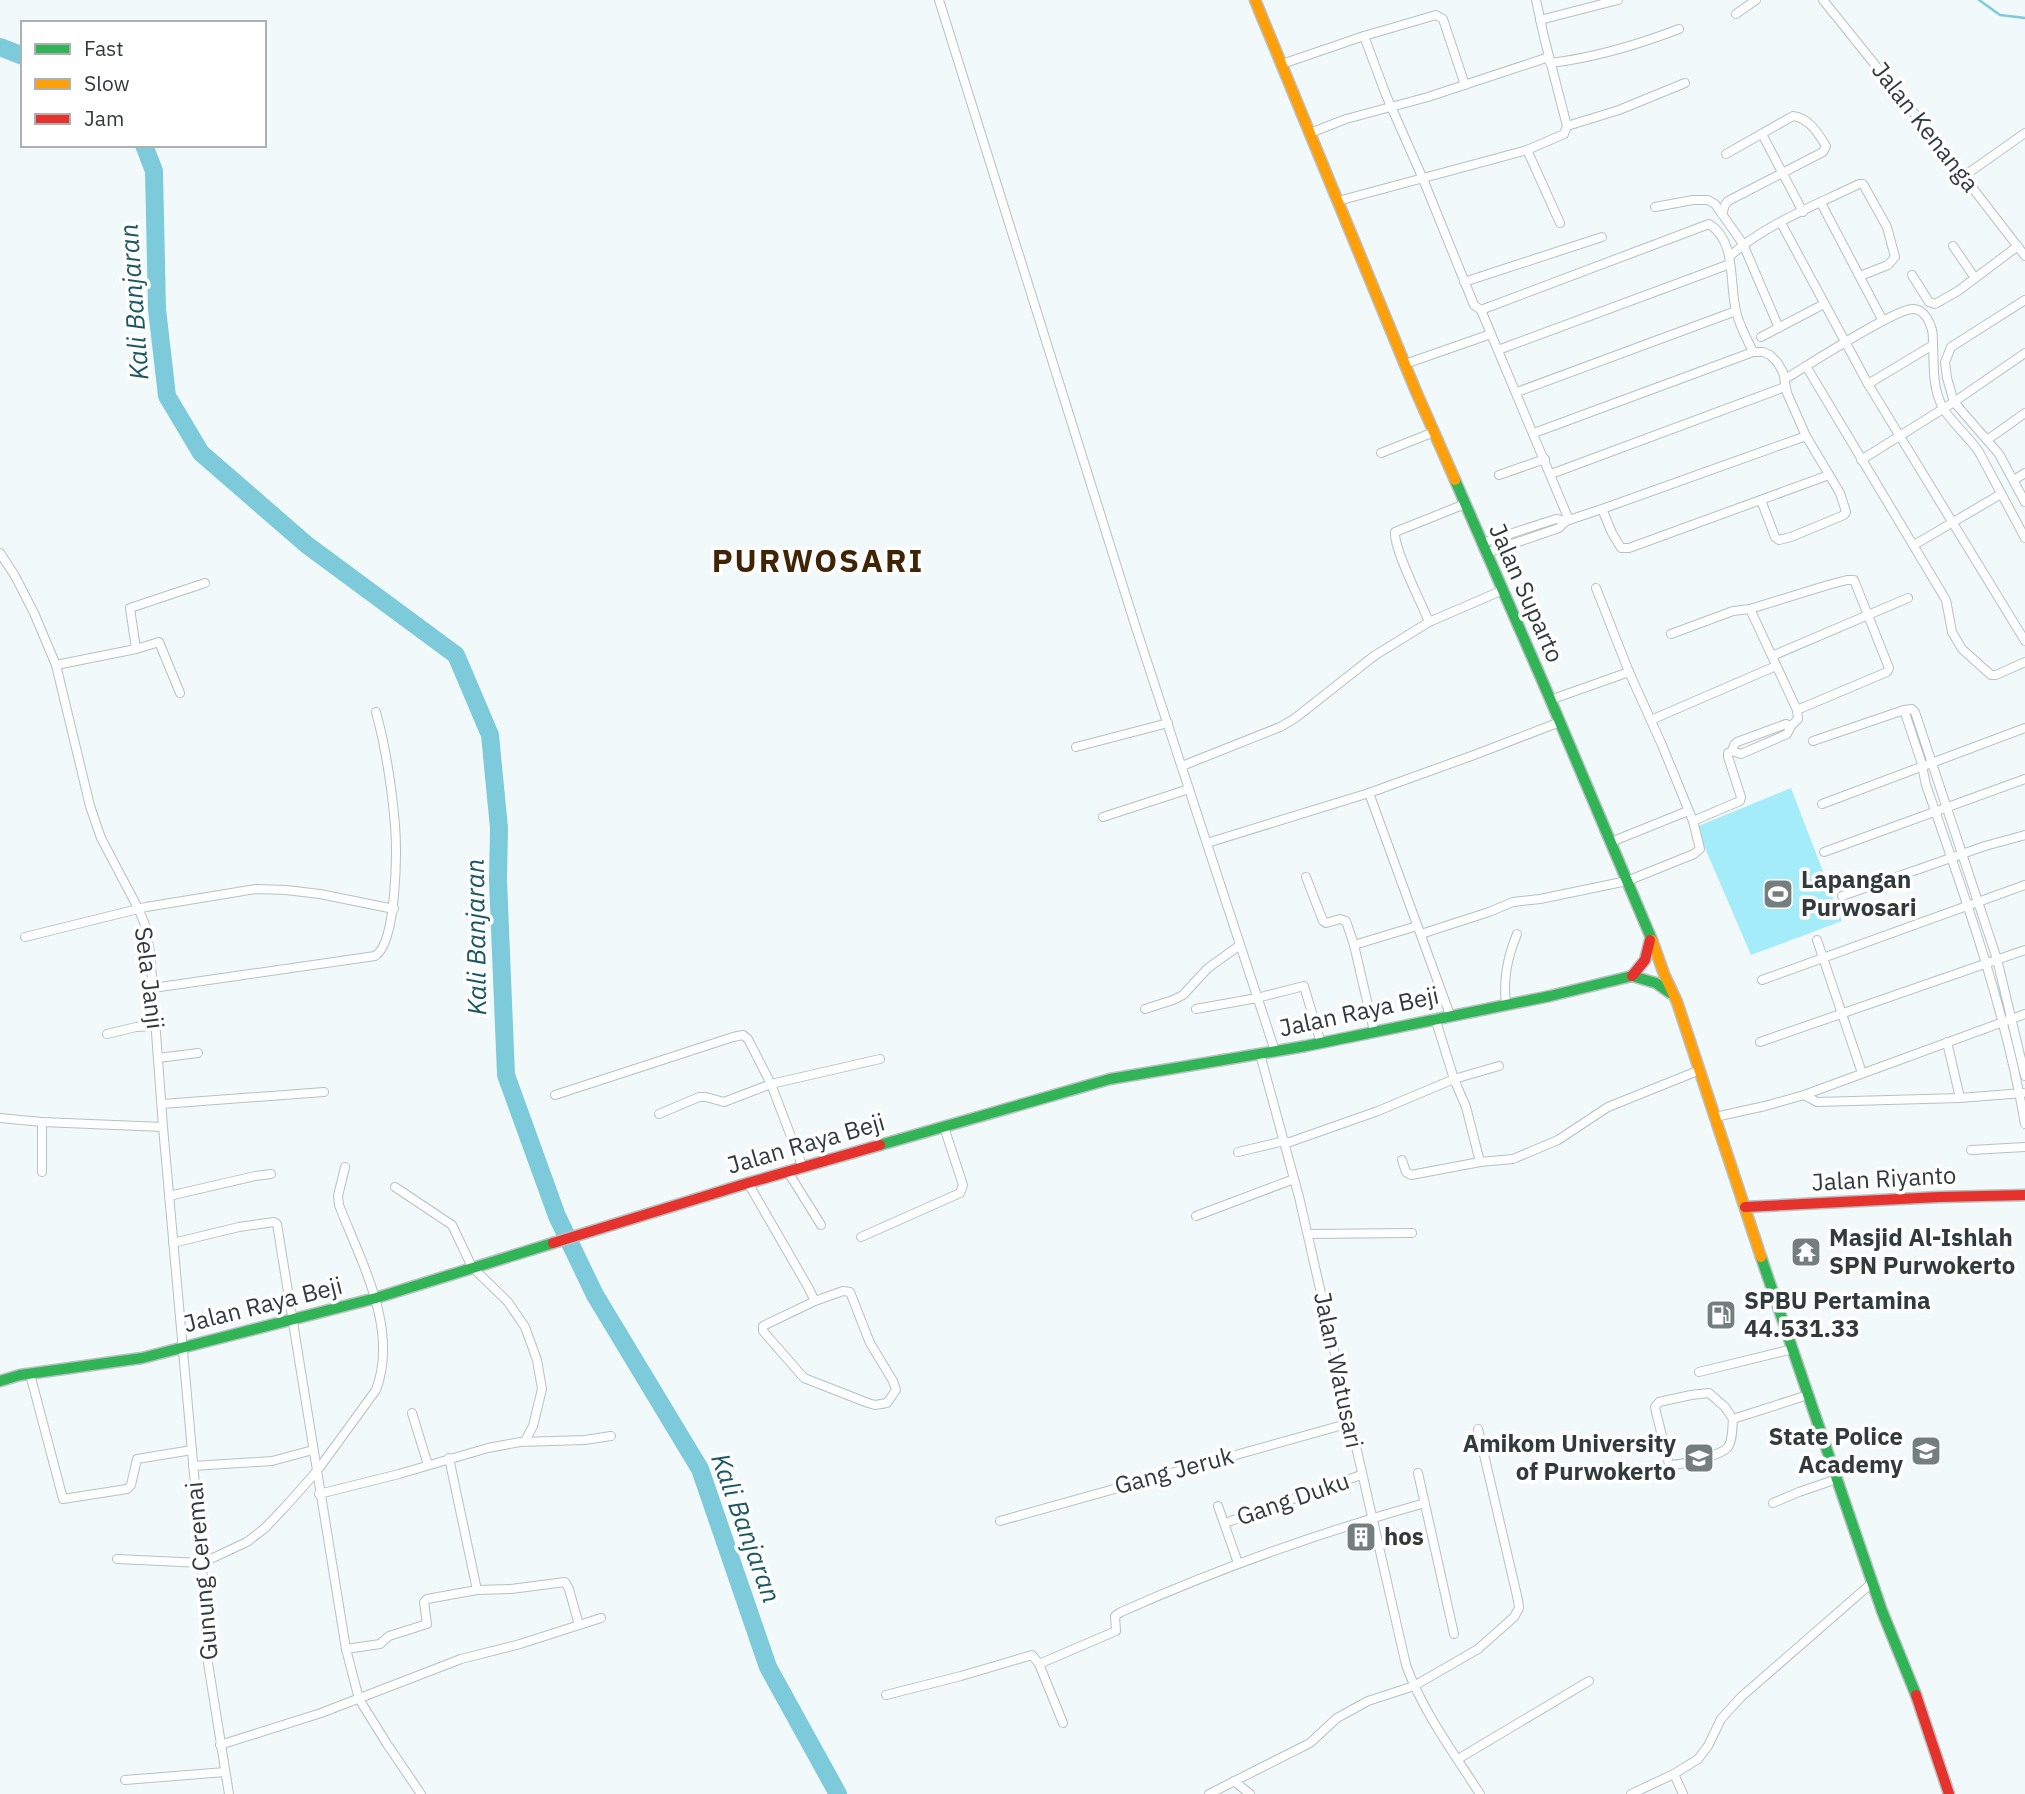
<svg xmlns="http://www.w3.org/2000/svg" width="2025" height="1794" font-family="'IBM Plex Sans',sans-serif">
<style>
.pitch{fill:#a4ecfa}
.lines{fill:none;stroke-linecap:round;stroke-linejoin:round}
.stream{stroke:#7ccada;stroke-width:2.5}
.river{stroke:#7ccada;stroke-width:18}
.street-casing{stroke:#b9c0c1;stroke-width:10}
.fast-casing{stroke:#b9c0c1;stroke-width:13}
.slow-casing{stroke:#b9c0c1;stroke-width:13}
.jam-casing{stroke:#b9c0c1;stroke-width:13}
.street{stroke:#fdfefe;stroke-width:8}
.fast{stroke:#30b455;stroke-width:10}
.slow{stroke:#ff9f0a;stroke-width:10}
.jam{stroke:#e5322d;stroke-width:10}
.labels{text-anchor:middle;stroke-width:7;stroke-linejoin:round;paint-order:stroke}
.street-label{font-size:24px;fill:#323b3c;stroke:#fff}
.poi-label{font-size:24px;font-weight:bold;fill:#323b3c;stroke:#fff;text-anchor:start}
.water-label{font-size:26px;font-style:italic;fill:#195762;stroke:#fff}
.district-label{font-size:32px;font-weight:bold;letter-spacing:2px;fill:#402406;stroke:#fff}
</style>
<rect width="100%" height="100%" fill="#f2f9fa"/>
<!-- pitch -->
<path class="pitch" d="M1791,788L1842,921L1751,955L1696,827Z"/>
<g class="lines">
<!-- stream -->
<path class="stream" d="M1979,0L2000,15L2025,18"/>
<!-- river -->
<g class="river">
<path d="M0,47L23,56"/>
<path d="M144,145L154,171L157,309L167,396L201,453L307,545L456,655L490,735L499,828L498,880L506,1075L557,1216L595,1295L700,1469L768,1667L838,1794"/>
</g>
<!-- street casing -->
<g class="street-casing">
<g id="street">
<path d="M939,0L1137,631L1275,1051"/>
<path d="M1823,0L1934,138L2025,256"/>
<path d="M1736,14L1756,0"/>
<path d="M1540,20L1618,0"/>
<path d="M1364,36L1386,95L1423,179L1474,305L1481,310"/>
<path d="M1550,63C1594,58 1637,45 1679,29"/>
<path d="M1282,64L1364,36L1436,15L1443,19L1465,85"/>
<path d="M1567,126L1619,110L1685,83"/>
<path d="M1310,133L1346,119L1428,97L1549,57"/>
<path d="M1762,134L1803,212"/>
<path d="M1527,150L1560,223"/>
<path d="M1964,176L2025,133"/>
<path d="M1338,201L1527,150L1564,134L1567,126L1544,37L1536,0"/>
<path d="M1821,203L1883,321"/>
<path d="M1655,207L1693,200H1708L1715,204L1743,244L1779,328"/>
<path d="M1722,214L1725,205L1728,201L1823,152L1826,146C1818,133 1809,118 1793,116L1726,154"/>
<path d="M1781,223L1868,384L2025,641"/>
<path d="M1953,246L1975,278"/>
<path d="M1730,256C1766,224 1816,205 1859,184H1863L1887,227L1895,257L1888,265L1860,276"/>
<path d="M1912,275L1929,302L1935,304L1958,291L2018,246"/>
<path d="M1464,282L1602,237"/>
<path d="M2025,300L1951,347L1945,362L1947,378L1954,402L1999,454L2025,502"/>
<path d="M1761,337L1824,304"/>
<path d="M1498,350L1730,264"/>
<path d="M1405,364L1491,334"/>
<path d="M1806,366L1946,600L1952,632L1962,649L1991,675H1996L2025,662"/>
<path d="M1785,379C1807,366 1894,309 1913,309C1922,309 1928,318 1931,327C1933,331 1933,337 1933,343C1934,364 1932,386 1942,406C1948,419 1970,438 1979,452L2025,538"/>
<path d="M1868,384L1933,345"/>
<path d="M1517,392L1736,311"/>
<path d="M1534,433L1753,352"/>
<path d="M1987,440L2025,413"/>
<path d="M1381,453L1434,432"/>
<path d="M1861,460L1954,402L2025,353"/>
<path d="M1551,474L1785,387"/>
<path d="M1499,475L1545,459"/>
<path d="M2014,480L2025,473"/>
<path d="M1602,509L1612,533L1621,548H1629L1829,475"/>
<path d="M1569,520L1481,310L1709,224C1737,241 1729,284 1736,311C1739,325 1747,339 1753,352H1763L1770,355L1777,362L1783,372L1787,393L1806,436L1840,493L1846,512L1844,515L1791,537L1779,540L1775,537L1761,500"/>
<path d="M1482,543L1556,519L1566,521L1602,509L1806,436"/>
<path d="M1914,545L2001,494"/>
<path d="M0,553L15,576L34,613L56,665L90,806L101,838L139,910L145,925L150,952L163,1127L202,1563L208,1663L229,1794"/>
<path d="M1486,553L1559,528L1566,521"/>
<path d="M1596,588L1629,672"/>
<path d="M1750,609L1797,710L1798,719L1791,726"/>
<path d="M1429,622C1422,604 1393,548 1395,532L1465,504"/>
<path d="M1671,634L1733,611L1750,609L1828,585L1847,580H1854L1889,668L1887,672L1797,710"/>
<path d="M136,649L130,608L205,583"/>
<path d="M1772,656L1908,598"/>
<path d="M56,665L136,649L159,642L180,693"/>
<path d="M1651,720L1776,666"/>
<path d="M1786,724L1791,726L1787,734L1741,754L1732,751L1734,745L1737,742Z"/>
<path d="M1813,741L1904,710"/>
<path d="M1076,747L1168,723"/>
<path d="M1182,766L1280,727L1294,719L1374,656L1429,622L1503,590"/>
<path d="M1369,793L1450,1015"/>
<path d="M1822,804L2025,728"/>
<path d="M1103,817L1189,789"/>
<path d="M1693,821L1740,801L1741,797L1728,757V753L1732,751"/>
<path d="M1611,842L1688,811"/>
<path d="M1207,843L1369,793L1474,755L1560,722"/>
<path d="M1824,852L2025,779"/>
<path d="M1306,877L1323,921L1326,923L1340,919L1346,921L1354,945L1374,1031"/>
<path d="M1842,896L1985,846L2025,835"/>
<path d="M1421,934L1489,912L1513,902L1540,899L1627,881L1694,854L1700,849L1693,821L1662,745L1629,672L1550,700"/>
<path d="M25,937L146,907L256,889L286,890L320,894L394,909"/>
<path d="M1817,940L1862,1073"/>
<path d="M1354,945L1417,926"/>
<path d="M1762,980L2025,885"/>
<path d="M153,988L375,956C397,943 397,850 395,825C392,790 385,745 376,712"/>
<path d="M1506,1004C1503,979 1507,958 1517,934"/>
<path d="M1145,1009L1173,1000L1183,995L1208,968L1240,945"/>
<path d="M1196,1009L1257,998L1304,986L1321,1043"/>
<path d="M107,1034L136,1027L155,1026"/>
<path d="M1760,1042L2025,950"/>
<path d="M1947,1042L1960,1098"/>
<path d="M1260,1054L1299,1197L1406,1665C1423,1712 1453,1752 1480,1794"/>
<path d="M158,1058L198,1053"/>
<path d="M2025,1076L1997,959L1915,712L1912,709L1904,710L1921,761L1926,785C1965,896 2005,1008 2025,1124"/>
<path d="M555,1095L733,1037L743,1035L748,1039L771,1084L803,1168"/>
<path d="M1804,1095L1817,1102L1960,1098L2023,1093"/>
<path d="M162,1104L324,1092"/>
<path d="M659,1114L699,1097H706L724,1102L771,1084L880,1059"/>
<path d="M1715,1117L1765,1106L1804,1095L2025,1014"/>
<path d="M0,1118L42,1122L163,1127"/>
<path d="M42,1122V1172"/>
<path d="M1971,1150L2025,1147"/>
<path d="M1238,1152L1280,1142H1290L1378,1111L1454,1079L1435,1018"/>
<path d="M1402,1160L1406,1172L1411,1175L1480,1162L1513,1159L1558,1140L1608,1107L1700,1070"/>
<path d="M1480,1162L1466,1107L1454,1079L1499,1066"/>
<path d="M788,1172L821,1225"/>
<path d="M748,1183L808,1287L815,1301L763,1326V1331L804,1378L868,1403L875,1405L887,1403L896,1390L893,1381L870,1343L850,1292L843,1291L815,1301"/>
<path d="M395,1187L452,1225L472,1267L508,1302L525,1327L537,1360L542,1389L533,1426L525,1441"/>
<path d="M169,1196L255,1176L271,1174"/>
<path d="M1196,1216L1294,1179"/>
<path d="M1308,1234L1412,1233"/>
<path d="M861,1237L960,1193L963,1185L944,1127"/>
<path d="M173,1243L239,1227L274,1222L277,1224L346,1649L359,1699L387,1744L421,1794"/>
<path d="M1699,1372L1793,1349"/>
<path d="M30,1374L63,1499L127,1489L131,1485L137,1459L192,1450"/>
<path d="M412,1413L428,1465"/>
<path d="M1733,1419L1725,1407L1709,1393L1691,1395L1659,1402L1655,1407L1656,1412L1669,1464C1677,1467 1722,1455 1728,1447C1733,1440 1732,1428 1733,1419L1808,1395"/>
<path d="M449,1458L477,1590L511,1589L565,1582L569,1589L579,1625"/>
<path d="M193,1466L272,1461L313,1450"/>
<path d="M1418,1473L1454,1634"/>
<path d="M319,1494L399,1474L488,1448L520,1442L585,1440L611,1436"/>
<path d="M1773,1503L1799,1492L1837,1479"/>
<path d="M1218,1506L1238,1563"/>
<path d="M1000,1521L1350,1423"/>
<path d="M1225,1523L1361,1475"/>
<path d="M117,1559L202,1563L247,1542L265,1528L285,1507L317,1471L376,1390C399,1329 361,1262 339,1205L338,1196L345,1167"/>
<path d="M346,1649L380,1644L389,1636L427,1624L424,1602L427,1599L477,1590"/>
<path d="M1039,1664L1116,1631L1115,1616L1121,1612C1220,1568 1321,1532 1425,1503"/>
<path d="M886,1695L961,1676L1032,1655L1039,1664L1063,1723"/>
<path d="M220,1745L321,1713L461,1659L520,1644L601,1618"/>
<path d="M1458,1759L1589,1681"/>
<path d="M1674,1774L1683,1794"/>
<path d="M125,1780L225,1772"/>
<path d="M1234,1781L1250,1794"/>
<path d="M1209,1794L1310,1743L1337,1718L1368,1701L1414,1686L1478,1649L1514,1617L1519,1608L1518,1600L1478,1429"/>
<path d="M1631,1794L1674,1774L1698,1759L1708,1746L1721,1719L1741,1697L1873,1582"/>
</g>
</g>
<!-- fast casing -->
<g class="fast-casing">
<g id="fast">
<path d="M1455,480L1548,694L1652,940"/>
<path d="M880,1145L1110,1079L1306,1046L1550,996L1632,976L1656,983L1670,993"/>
<path d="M1761,1257L1882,1611L1916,1695"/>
<path d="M0,1381L20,1375L142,1358L376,1298L553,1243"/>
</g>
</g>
<!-- slow casing -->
<g class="slow-casing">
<g id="slow">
<path d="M1255,0L1415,389L1455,480"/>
<path d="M1652,940L1664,974L1677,1002L1761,1257"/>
</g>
</g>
<!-- jam casing -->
<g class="jam-casing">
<g id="jam">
<path d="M1632,976L1645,960L1650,940"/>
<path d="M1745,1207L1939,1197L2025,1195"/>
<path d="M553,1243L748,1183L880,1145"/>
<path d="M1916,1695L1949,1794"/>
</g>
</g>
<!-- street -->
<use href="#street" class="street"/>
<!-- fast -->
<use href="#fast" class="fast"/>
<!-- slow -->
<use href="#slow" class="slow"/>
<!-- jam -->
<use href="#jam" class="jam"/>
</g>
<!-- icons -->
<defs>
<g id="stadium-square" transform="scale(1.575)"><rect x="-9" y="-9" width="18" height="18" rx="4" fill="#757e7e" stroke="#fff"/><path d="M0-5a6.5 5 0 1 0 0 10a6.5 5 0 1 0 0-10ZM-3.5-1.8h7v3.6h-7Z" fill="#fff"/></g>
<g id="temple-square" transform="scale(1.575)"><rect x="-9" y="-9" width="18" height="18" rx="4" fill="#757e7e" stroke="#fff"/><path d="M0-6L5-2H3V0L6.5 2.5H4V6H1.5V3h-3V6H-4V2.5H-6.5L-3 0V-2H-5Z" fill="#fff"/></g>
<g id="fuel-square" transform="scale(1.575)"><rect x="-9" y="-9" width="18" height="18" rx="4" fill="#757e7e" stroke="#fff"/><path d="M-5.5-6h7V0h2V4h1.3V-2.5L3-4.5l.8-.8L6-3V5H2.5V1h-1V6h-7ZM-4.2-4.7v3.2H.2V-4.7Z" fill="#fff"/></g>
<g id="university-square" transform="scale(1.575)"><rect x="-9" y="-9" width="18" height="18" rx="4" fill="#757e7e" stroke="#fff"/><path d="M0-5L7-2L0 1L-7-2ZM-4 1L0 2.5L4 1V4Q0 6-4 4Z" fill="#fff"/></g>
<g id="building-square" transform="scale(1.575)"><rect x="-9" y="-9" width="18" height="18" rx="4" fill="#757e7e" stroke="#fff"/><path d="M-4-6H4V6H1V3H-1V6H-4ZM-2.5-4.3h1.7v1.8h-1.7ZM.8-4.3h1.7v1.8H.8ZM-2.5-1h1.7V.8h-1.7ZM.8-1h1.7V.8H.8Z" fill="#fff"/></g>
</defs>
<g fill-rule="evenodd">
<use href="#stadium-square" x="1778" y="894"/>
<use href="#temple-square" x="1806" y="1252"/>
<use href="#fuel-square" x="1721" y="1315"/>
<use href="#university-square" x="1926" y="1451"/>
<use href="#university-square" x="1699" y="1458"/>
<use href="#building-square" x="1361" y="1537"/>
</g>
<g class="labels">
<!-- street labels -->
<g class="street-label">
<text transform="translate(1925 127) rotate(52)" y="8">Jalan Kenanga</text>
<text transform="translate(1526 593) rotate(66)" y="8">Jalan Suparto</text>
<text transform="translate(149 978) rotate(83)" y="8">Sela Janji</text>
<text transform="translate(1359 1012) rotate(-12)" y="8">Jalan Raya Beji</text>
<text transform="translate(806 1144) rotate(-16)" y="8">Jalan Raya Beji</text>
<text transform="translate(1884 1179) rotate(-3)" y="8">Jalan Riyanto</text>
<text transform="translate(263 1305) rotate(-14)" y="8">Jalan Raya Beji</text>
<text transform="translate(1338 1370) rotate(78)" y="8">Jalan Watusari</text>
<text transform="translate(1174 1471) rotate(-15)" y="8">Gang Jeruk</text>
<text transform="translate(1293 1499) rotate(-19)" y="8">Gang Duku</text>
<text transform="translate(202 1571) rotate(-95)" y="8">Gunung Ceremai</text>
</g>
<!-- poi labels -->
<g class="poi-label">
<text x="1801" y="888">Lapangan<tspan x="1801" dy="28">Purwosari</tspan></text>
<text x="1829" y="1246">Masjid Al-Ishlah<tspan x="1829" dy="28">SPN Purwokerto</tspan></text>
<text x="1744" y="1309">SPBU Pertamina<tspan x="1744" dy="28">44.531.33</tspan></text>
<text x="1903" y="1445" text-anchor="end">State Police<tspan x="1903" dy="28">Academy</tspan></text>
<text x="1676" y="1452" text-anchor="end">Amikom University<tspan x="1676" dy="28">of Purwokerto</tspan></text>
<text x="1384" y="1545">hos</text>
</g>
<!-- water labels -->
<g class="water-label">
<text transform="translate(134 302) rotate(-94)" y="9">Kali Banjaran</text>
<text transform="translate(476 937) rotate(-91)" y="9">Kali Banjaran</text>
<text transform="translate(746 1528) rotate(70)" y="9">Kali Banjaran</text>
</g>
<!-- district labels -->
<g class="district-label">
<text x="818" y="572">PURWOSARI</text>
</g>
</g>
<!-- legend -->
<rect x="21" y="21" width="245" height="126" fill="#ffffff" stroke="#adb1b1" stroke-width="2"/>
<rect x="35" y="44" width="35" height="10" fill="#30b455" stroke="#adb1b1" stroke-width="2"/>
<text x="84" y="56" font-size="21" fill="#323b3c">Fast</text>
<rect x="35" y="79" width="35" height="10" fill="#ff9f0a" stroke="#adb1b1" stroke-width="2"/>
<text x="84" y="91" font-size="21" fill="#323b3c">Slow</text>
<rect x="35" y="114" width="35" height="10" fill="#e5322d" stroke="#adb1b1" stroke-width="2"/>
<text x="84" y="126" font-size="21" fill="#323b3c">Jam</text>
</svg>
